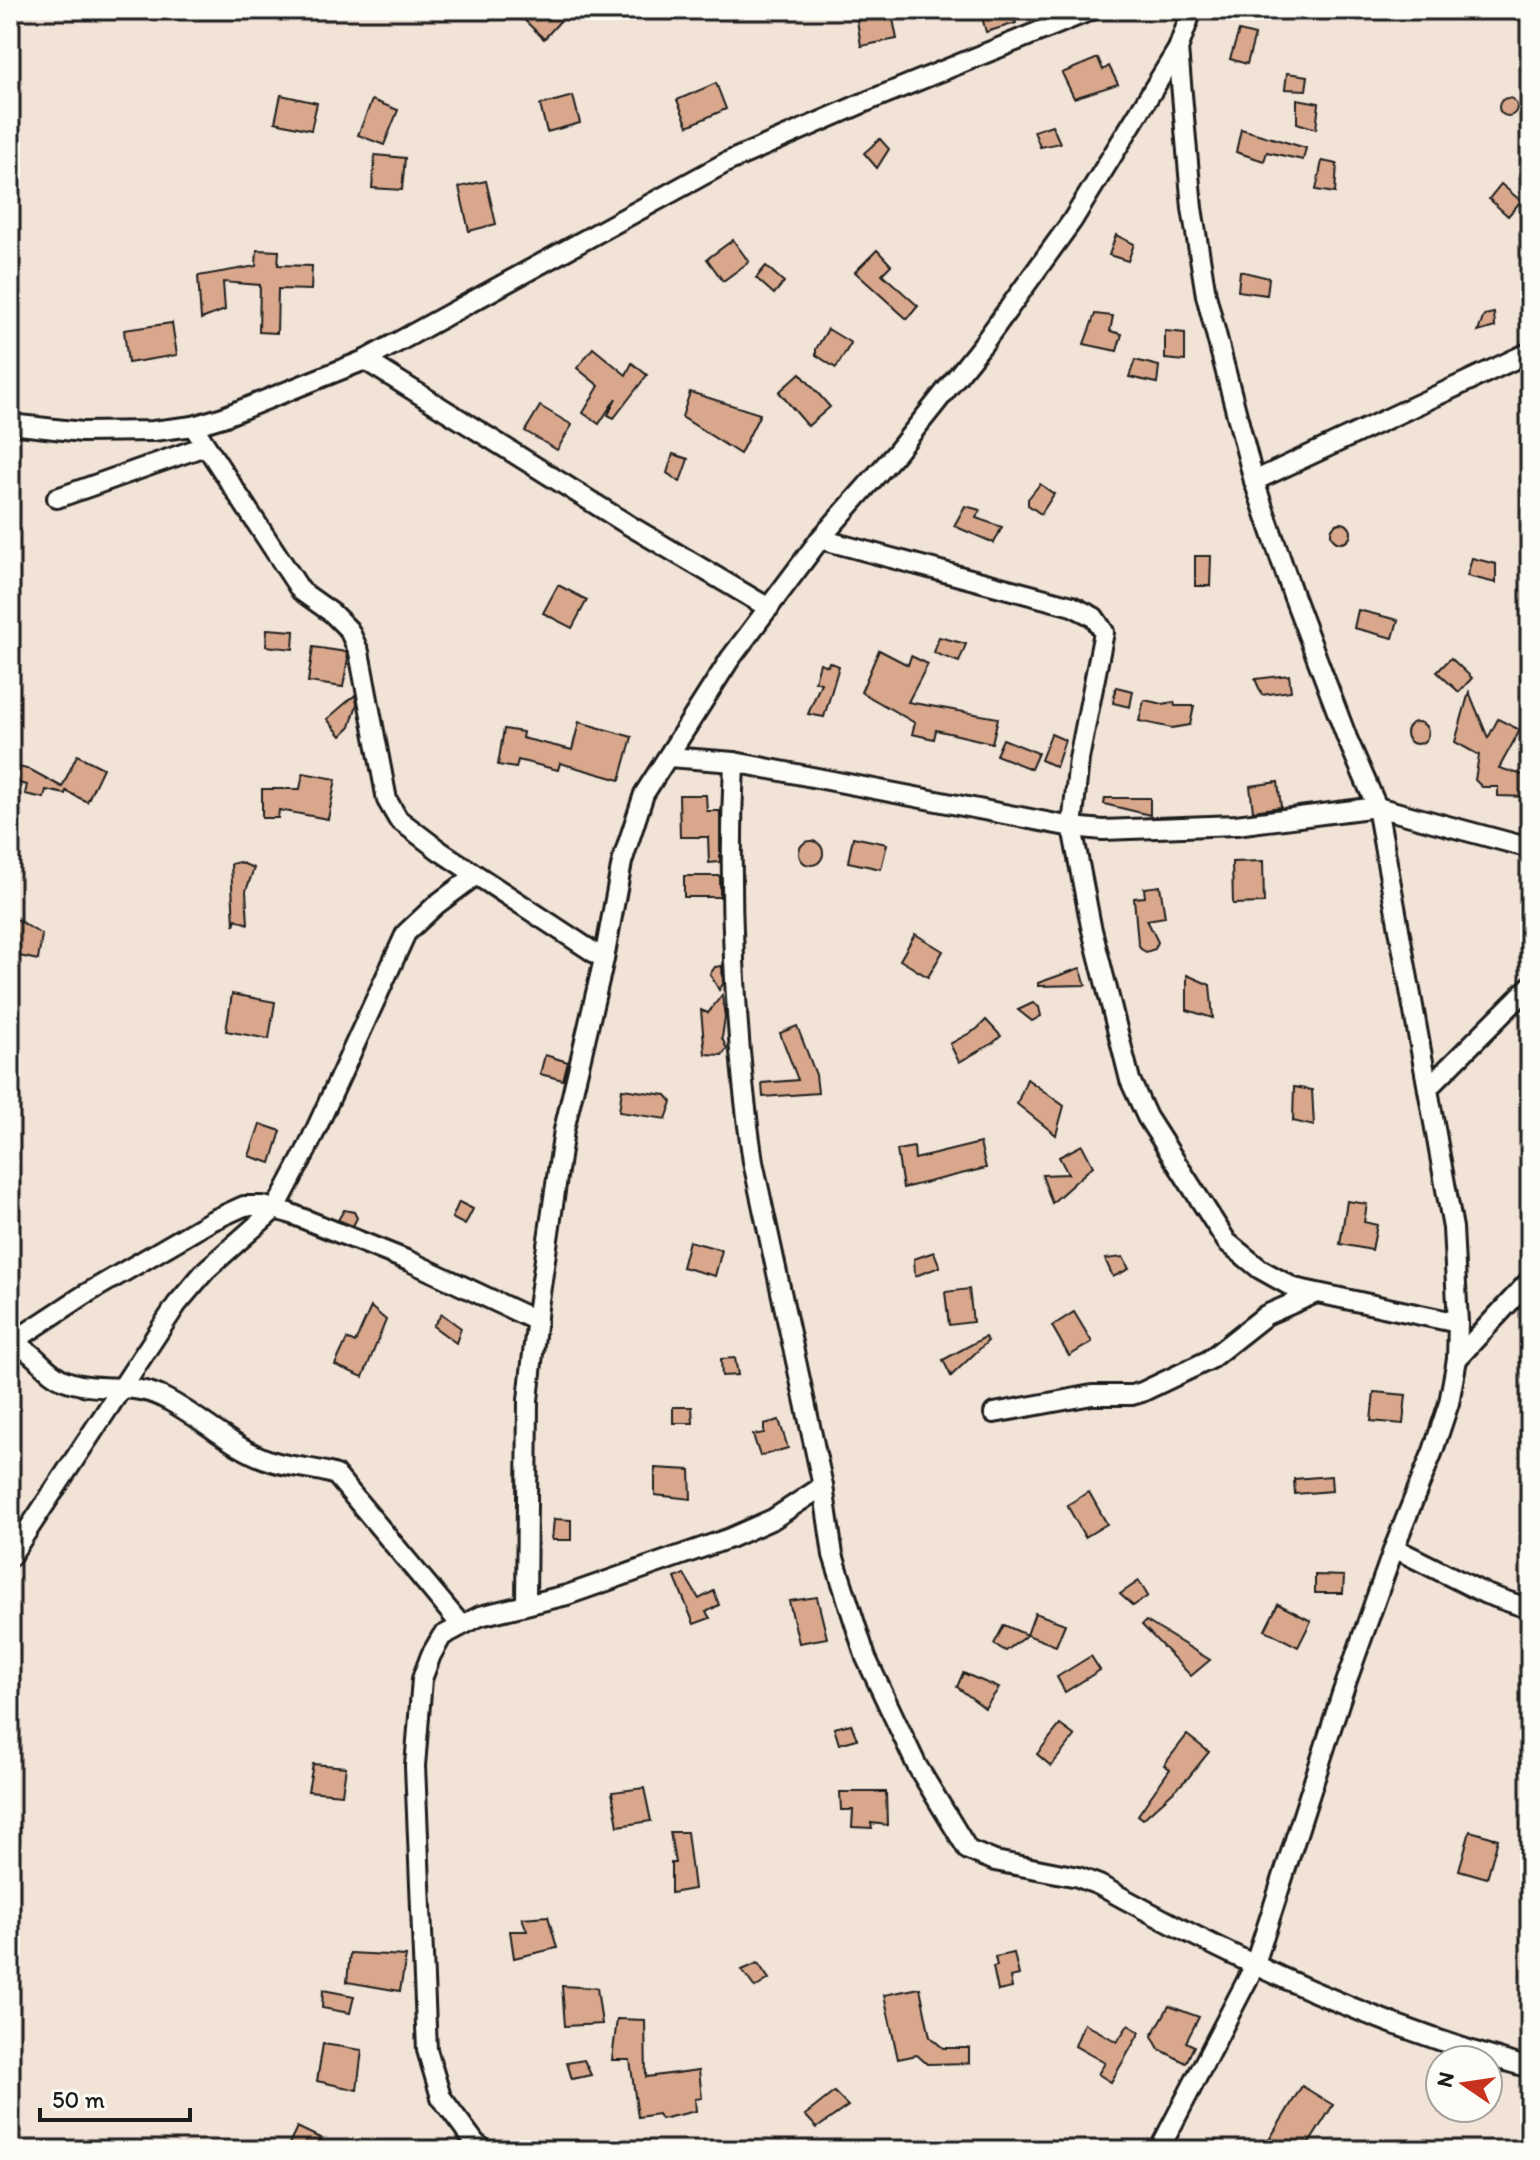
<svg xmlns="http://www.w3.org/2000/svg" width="1540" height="2160" font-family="Itim,sans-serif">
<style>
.building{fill:#d9a88c;stroke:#1c1c1c;stroke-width:2}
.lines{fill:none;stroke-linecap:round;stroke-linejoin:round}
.street-casing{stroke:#1c1c1c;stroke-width:24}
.street{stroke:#fdfcf7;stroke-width:18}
</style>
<rect width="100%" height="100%" fill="#f2e3d7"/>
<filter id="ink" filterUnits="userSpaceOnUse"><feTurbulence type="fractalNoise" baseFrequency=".0125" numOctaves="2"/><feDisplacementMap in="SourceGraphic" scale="16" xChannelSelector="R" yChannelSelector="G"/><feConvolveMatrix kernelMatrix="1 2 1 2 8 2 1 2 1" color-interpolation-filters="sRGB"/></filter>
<g filter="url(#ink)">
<!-- building -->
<g class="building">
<path d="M514,10H553L562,19L544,39Z"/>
<path d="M980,10H1012L1016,23L986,32Z"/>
<path d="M892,14L897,39L861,46L857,20Z"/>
<path d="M1239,31L1255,35L1247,64L1230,59Z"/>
<path d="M1098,58L1103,70L1109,66L1118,84L1074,98L1062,73Z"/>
<path d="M1287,73L1308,76L1306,90L1285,89Z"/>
<path d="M716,83L726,109L688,126L677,100Z"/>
<path d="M281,95L317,103L311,130L275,122Z"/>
<path d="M573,96L580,123L547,132L540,105Z"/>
<circle cx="1508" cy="107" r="9"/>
<path d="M1297,99L1319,103L1316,129L1297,123Z"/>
<path d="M372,100L398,110L384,145L358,135Z"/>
<path d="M1052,125L1060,143L1040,147L1034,131Z"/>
<path d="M1241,129L1306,148L1303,160L1267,152L1264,161L1236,152Z"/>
<path d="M880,139L889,149L877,168L864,153Z"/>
<path d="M375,155L405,158L402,190L372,188Z"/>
<path d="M1322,161L1337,164L1335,193L1316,190Z"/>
<path d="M486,181L496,224L469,231L459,187Z"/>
<path d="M1501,184L1521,201L1508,216L1489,199Z"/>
<path d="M1116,235L1134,244L1128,261L1109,255Z"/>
<path d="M733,240L749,262L723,281L707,259Z"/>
<path d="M257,250L279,251L278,265L312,266L311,290L278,289L277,333L259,332L260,285L223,282L225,310L201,319L198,276L256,266Z"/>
<path d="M877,250L891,265L882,274L918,306L907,319L855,272Z"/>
<path d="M766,266L784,282L774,294L756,278Z"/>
<path d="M1240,271L1269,278L1267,295L1238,291Z"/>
<path d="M1494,313L1495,327L1478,332L1484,315Z"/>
<path d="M1095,314L1113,316L1110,331L1122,334L1117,351L1084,344Z"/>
<path d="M172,323L177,355L128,363L124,330Z"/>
<path d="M828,329L851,343L836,368L816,355V349Z"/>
<path d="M1165,331L1185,333V361L1165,359Z"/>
<path d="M593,348L626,375L632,363L647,375L614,418L608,415L616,398L599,424L583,413L599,386L577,368Z"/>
<path d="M1135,360L1159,366L1157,383L1129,377Z"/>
<path d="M800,373L830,407L808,426L779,392Z"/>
<path d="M690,392L760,414L740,454L682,417Z"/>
<path d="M540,406L572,425L557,450L525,431Z"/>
<path d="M673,454L688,459L680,482L667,473Z"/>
<path d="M1040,484L1054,494L1041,514L1028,505V499Z"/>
<path d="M965,506L980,510L976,518L1002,527L994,543L954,526Z"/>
<circle cx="1341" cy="533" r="10"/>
<path d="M1195,556H1211L1210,586H1195Z"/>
<path d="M1472,558L1496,564V583L1467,576Z"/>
<path d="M558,585L587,600L572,628L543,613Z"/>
<path d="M1358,610L1398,620L1393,638L1354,628Z"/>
<path d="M267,629L294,631L293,649L266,646Z"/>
<path d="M939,637L966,644L959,662L934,653Z"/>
<path d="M313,647L346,652L348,658L343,687L308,682Z"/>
<path d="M879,650L908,665L911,656L928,664L908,702L998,718L992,743L936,730L934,739L912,734L915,723L861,692Z"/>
<path d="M1451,658L1472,678L1459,692L1437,672Z"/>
<path d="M829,662L839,666L824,717L808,714L821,683L815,681L820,663L828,666Z"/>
<path d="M1289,675L1291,691L1262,695L1255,679Z"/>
<path d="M1116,687L1133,691L1130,707L1113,703Z"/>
<path d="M1469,692L1488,738L1498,719L1520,730L1499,768L1530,777V797L1498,796V787H1482L1475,780L1479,755L1455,742Z"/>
<path d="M355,695L357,704L350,727L341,736L327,719Z"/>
<path d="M1144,700L1163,704L1174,702L1175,706H1194L1190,725L1172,728L1139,721Z"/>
<path d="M579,722L632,737L620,780L560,763L558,770L518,760L516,768L498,765L504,729L523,732L522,738L572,750Z"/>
<circle cx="1417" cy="733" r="11"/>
<path d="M1051,734L1065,740L1056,767L1041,760Z"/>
<path d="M1003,739L1038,753L1031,769L996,755Z"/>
<path d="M77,755L103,768L87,802L66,791L65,794L46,790L44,798L25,794L27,785L10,781V765L31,770L62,787Z"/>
<path d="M303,773L336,779L328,819L279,810L278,818H262V789H300Z"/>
<path d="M1278,782L1281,807L1253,811L1250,786Z"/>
<path d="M679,795H706L707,811H720V862L709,863L708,837H680Z"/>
<path d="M1105,798H1150V815L1104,804Z"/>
<path d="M853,837L887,844L881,869L848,862Z"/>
<circle cx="811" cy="853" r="12"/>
<path d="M1263,861L1264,903L1233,904L1232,862Z"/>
<path d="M239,862L254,868L246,891L248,924L236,919L234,925L231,864Z"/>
<rect x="684" y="876" width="36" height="21"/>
<path d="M1160,886L1165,917L1147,920L1158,942L1155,949L1146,952L1141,949L1138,943L1134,898L1145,897L1144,888Z"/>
<path d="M10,915L42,935L38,960L10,954Z"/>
<path d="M915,934L943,951L928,977L900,960Z"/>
<path d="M722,966L723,984L719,990L710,974L715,967Z"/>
<path d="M1080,968L1086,985L1038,986V983Z"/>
<path d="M1187,975L1210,985L1213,1018L1187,1010Z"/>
<path d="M232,994L275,1002L269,1039L226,1031Z"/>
<path d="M722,995L725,1017L722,1038L727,1049L722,1055L705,1054L701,1010L708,1013Z"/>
<path d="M1033,1003L1039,1007L1041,1016L1032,1021L1018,1010Z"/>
<path d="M986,1020L1001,1036L993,1043L959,1062L950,1044L977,1029Z"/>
<path d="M797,1026L816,1075L818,1093L763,1097L762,1083L798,1080L780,1033Z"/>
<path d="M545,1055L568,1062L563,1080L540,1074Z"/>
<path d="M1027,1079L1064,1106L1056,1135L1017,1104Z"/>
<path d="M1294,1087L1312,1090L1314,1126L1293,1121Z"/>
<path d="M622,1089L666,1095L672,1102L666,1119L619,1112Z"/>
<path d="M260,1124L281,1131L271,1163L249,1156Z"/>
<path d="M980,1143L986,1168L903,1188L897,1150L914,1147L915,1159Z"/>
<path d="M1082,1145L1093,1166L1052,1203L1042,1175L1068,1174L1059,1157Z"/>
<path d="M1347,1201L1367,1204L1364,1222L1377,1225L1372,1250L1340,1244Z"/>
<path d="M459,1202L473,1209L465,1225L452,1218Z"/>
<path d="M344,1210L354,1212L357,1218L353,1226L338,1220Z"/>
<path d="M689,1241L722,1250L715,1276L682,1267Z"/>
<path d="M934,1252L940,1267L915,1276L914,1259Z"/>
<path d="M1123,1257L1129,1269L1113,1277L1105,1259Z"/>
<path d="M969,1289L973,1322L949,1325L945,1292Z"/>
<path d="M371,1307L386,1320L363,1377L335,1365L347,1339L355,1343Z"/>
<path d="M1074,1312L1092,1342L1069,1356L1052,1326Z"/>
<path d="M442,1314L461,1328L456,1343L433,1326Z"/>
<path d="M985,1337L988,1341L951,1376L943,1360Z"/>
<path d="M735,1358L738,1375L722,1376L721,1359Z"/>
<path d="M1374,1392L1406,1395L1403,1424L1371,1421Z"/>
<path d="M673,1407H692L693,1423H673Z"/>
<path d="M779,1420L788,1448L760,1456L753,1435L764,1433V1424Z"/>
<path d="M655,1468L690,1470L691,1499L655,1495Z"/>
<path d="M1331,1476L1332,1491L1295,1494L1294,1479Z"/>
<path d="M1089,1492L1107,1524L1085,1537L1067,1505Z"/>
<path d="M554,1519L571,1520V1540H552Z"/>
<path d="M684,1574L699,1599L714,1591L719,1605L706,1612L710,1618L694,1624L675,1578Z"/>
<path d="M1315,1575L1344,1576L1343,1593H1315Z"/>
<path d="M1139,1581L1148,1596L1133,1606L1120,1594Z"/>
<path d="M817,1597L827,1638L799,1643L789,1601Z"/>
<path d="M1278,1604L1311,1621L1298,1647L1265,1630Z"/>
<path d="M1035,1613L1065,1624L1056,1646L1027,1635Z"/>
<path d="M1146,1621L1210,1660L1191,1676L1142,1625Z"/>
<path d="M1004,1625L1027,1635L1006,1651L994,1644Z"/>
<path d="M1091,1656L1100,1670L1065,1692L1057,1677Z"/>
<path d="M963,1673L999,1688L985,1708L957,1687Z"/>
<path d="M851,1724L857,1739L839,1744L834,1728Z"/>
<path d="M1060,1725L1075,1736L1051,1766L1037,1754Z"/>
<path d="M1187,1735L1209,1752L1188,1778L1143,1819L1138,1815L1170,1769L1164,1765Z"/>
<path d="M313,1764L346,1767L342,1794L308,1791Z"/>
<path d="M644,1788L651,1821L618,1826L612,1792Z"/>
<path d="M840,1792H886L887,1825L871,1823L872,1828L852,1827L853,1810H841Z"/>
<path d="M1470,1831L1498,1839L1487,1878L1459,1870Z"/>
<path d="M670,1832H687L694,1889L671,1893V1863H675Z"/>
<path d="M548,1916L557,1948L514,1958L510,1931H527L522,1918Z"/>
<path d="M350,1953L406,1956L400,1991L347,1982Z"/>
<path d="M1014,1953L1019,1975L1010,1977L1012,1988L998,1991L993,1967L997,1966L995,1957Z"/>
<path d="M758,1963L769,1979L755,1988L742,1970Z"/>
<path d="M562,1986L597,1988L602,2024L565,2026Z"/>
<path d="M920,1988L930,2037L943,2048H969V2063L927,2064L917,2055L898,2059L884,1995Z"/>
<path d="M323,1990L354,1996L350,2013L322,2008Z"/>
<path d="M1169,2006L1199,2017L1186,2042L1194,2046L1186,2063L1159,2049L1152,2036Z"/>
<path d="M617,2019L645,2020L646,2077L699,2070L702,2098L695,2099L696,2111L661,2119L658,2114L638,2117L630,2060H612Z"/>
<path d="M1084,2023L1117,2042L1128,2025L1140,2032L1111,2082L1098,2074L1105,2063L1075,2046Z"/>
<path d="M323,2044L362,2050L357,2090L317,2081Z"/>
<path d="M584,2060L591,2075L572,2079L567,2063Z"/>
<path d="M1302,2086L1333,2105L1305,2150H1285L1269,2140Z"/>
<path d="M834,2092L848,2106L817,2128L805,2115Z"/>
<path d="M297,2127L320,2138L314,2150H286Z"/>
</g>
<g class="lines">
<!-- street casing -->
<g class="street-casing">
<g id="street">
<path d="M365,360L627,524L769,608"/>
<path d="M10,424L82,432L153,431L193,426L223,417L365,360L727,162L863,103L1092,10"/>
<path d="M193,426L301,591L332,613L349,630L359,652L387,800L398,819L440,851L604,959"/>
<path d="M1254,481L1530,352"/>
<path d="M57,498L205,446"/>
<path d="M820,539L1072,606L1094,617L1104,632L1079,759L1072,827L1091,926L1130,1080L1147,1117L1227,1242L1260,1269L1294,1288L1458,1323"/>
<path d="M669,757L734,762L1072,827L1103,830L1236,825L1377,807L1530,848"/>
<path d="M734,762C728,891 734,1035 753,1162L823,1486L833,1555L866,1658L917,1766L968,1850L995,1861L1078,1877L1099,1885C1237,1961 1378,2027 1530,2068"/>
<path d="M1428,1088L1530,986"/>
<path d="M10,1343C36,1350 42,1371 64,1380C95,1393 130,1382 160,1396C197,1413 232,1449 271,1461C292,1468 315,1467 336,1475L461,1625"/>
<path d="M11,1343L84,1295L211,1221L244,1206H263L289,1213L409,1261L537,1321"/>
<path d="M1457,1359L1530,1280"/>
<path d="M994,1413L1092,1395H1132L1142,1392L1209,1360L1266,1315L1314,1294"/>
<path d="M1394,1548L1486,1594L1530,1609"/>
<path d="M10,1557L177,1304L206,1270L276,1208L306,1151L406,933L437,904L476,875"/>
<path d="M526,1603L528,1400L538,1307L564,1130L604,959L622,862L644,794L730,659L820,539L896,453L983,344L1072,221L1178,49"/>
<path d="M485,2150L476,2144L441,2097L427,2050L415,1766L422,1679L431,1655L442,1636L480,1616L567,1595L730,1538L773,1519L823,1486"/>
<path d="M1159,2150L1254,1967L1342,1694L1394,1548L1433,1451L1449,1403L1457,1359L1458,1323L1453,1228L1377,807L1347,738L1293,595L1254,481L1206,295L1192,208L1178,49L1192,10"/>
</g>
</g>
<!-- street -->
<use href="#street" class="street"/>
</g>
</g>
<!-- margin -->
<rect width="1540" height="2160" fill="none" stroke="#fdfcf7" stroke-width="40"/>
<rect x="20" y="20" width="1500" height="2120" fill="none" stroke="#1c1c1c" stroke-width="3" filter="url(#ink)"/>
<!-- north arrow -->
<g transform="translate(1464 2084) rotate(283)"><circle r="38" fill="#fdfcf7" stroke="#a3a29f" stroke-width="2"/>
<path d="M0-6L14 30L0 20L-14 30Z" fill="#c8321e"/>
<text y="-12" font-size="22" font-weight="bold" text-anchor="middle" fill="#1c1c1c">N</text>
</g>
<!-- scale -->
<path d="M40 2108v12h150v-12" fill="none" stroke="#1c1c1c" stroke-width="4"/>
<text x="52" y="2108" font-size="24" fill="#1c1c1c" stroke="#fdfcf7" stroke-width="6" paint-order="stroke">50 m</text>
</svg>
